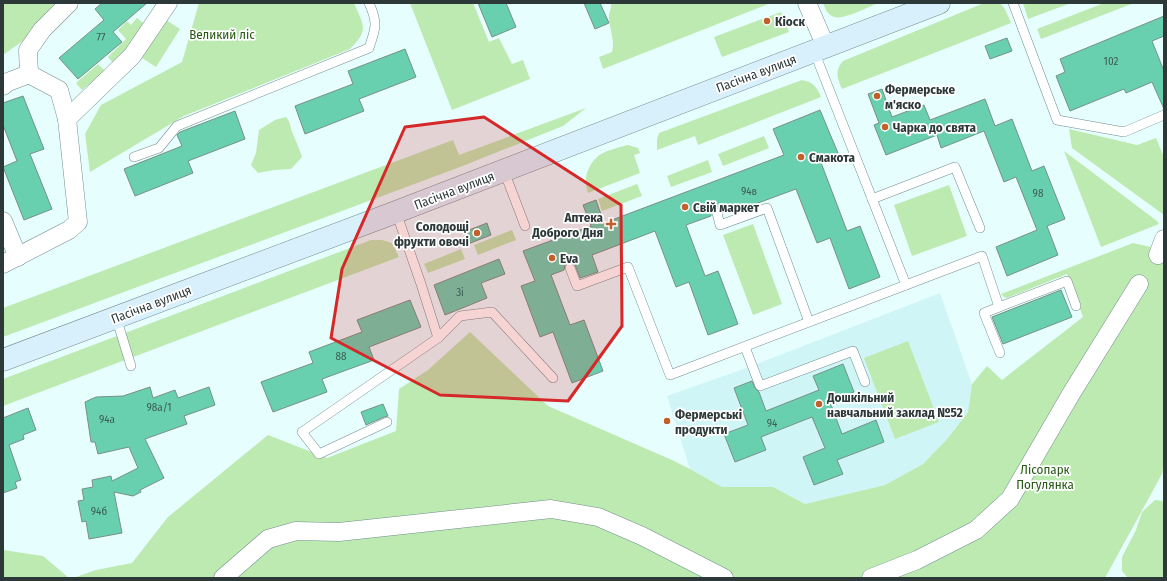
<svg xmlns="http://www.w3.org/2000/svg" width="1167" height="581" font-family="'Fira Sans Condensed',sans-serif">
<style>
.built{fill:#cff5f7}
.green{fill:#bdeab0}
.building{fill:#68d0ae;stroke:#789086}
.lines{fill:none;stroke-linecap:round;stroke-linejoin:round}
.lane-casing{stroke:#728d8e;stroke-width:10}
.street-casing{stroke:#728d8e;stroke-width:19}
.secondary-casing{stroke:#728d8e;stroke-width:23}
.lane{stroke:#fff;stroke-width:9}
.street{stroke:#fff;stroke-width:18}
.secondary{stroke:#d7f0fc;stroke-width:22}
.marked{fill:#d62828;fill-opacity:0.2;stroke:#d62828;stroke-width:3;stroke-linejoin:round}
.poi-dot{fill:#c35f29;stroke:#fff;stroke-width:1.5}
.labels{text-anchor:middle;stroke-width:3.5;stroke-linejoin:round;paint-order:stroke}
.number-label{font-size:11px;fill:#3c5e56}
.poi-label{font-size:13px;font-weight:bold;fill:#2d3839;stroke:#fff;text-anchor:start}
.park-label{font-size:13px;fill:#275915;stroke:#fff}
.street-label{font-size:13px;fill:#2d3839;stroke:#fff}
</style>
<rect width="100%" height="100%" fill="#e7feff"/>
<!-- built -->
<path class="built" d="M940,293L972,384L968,412L948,438L923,464L885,485L805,504L773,487H722L690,469L667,396L752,366Z"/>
<!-- green -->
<g class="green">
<path d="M3,3H55L34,33L3,55Z"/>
<path d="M199,3H354C364,26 369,30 350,49L184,116L90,172L85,134L101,105L182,62Z"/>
<path d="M410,3H473L489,42L499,38L512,64L523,60L530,79L452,110Z"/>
<path d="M611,3H771L603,69L599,57L612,52C615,40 610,31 609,19C608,13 612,9 611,3Z"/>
<path d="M823,3H878C868,7 841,22 832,16C827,14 825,8 823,3Z"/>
<path d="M984,3H1000L1005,9L1011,23L842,89C838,79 834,71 843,61Z"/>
<path d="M1023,3H1071L1028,19Z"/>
<path d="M1104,3H1134L1041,39L1037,29Z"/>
<path d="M781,12L789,32L722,57L714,37Z"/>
<path d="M137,18L148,27L114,64L108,57L126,39L118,30L127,21L131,25Z"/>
<path d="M163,18L180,29L156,67L139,56Z"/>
<path d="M98,64L105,71L82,90L76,83Z"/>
<path d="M802,80C813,82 817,87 821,97L698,145L695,136L657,150V139L659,133Z"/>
<path d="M586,108L563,126L460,167L3,337V308L453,140L459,155Z"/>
<path d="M286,117C291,123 290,126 292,132C296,141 299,148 302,157L291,169L274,170L258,173L251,165L256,153L259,130L275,120Z"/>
<path d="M1069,129L1137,145L1156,138L1164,157V215L1072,148Z"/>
<path d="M764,136L769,148L723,166L718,154Z"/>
<path d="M628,145L638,148L640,153L634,155L640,173L588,193C583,179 587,166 598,156C604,151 620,147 628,145Z"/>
<path d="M1064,151L1157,221L1159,224L1101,247Z"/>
<path d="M708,160L712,172L671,187L667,176Z"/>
<path d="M637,184L642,196L602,211L598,199Z"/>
<path d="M949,185L967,236L912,256L894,205Z"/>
<path d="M753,224L782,304L753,315L723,235Z"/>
<path d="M512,230L516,240L478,255L474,245Z"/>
<path d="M371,240H382L392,243L399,257L3,406V379Z"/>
<path d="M1133,243L1164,250V465L1162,474L1105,578H73L96,570L132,563L168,517L268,435L327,458L396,431L399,389L428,370L470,332L548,406L672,460L690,469L722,487H773L805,504L885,485L923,464L948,438L968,412L972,384L987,366L1002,380L1083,317L1067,274L1007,298L1004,297L1001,294Z"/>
<path d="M461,249L465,259L428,273L424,264Z"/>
<path d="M908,341L939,422L895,439L864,358Z"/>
<path d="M1155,500L1164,501V578H1128L1122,571V557L1136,530L1142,512Z"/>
<path d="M3,550L43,556L69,578H3Z"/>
</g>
<!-- building -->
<g class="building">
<path d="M102,3H147L113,32L122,42L78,79L59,58L104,20L95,9Z"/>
<path d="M478,3H506L516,27L492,37Z"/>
<path d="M584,3H600L609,23L595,29Z"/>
<path d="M1164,16V36L1152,41L1164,71V109L1152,82L1126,93L1124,89L1070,111L1056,76L1065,72L1060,59Z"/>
<path d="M1007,38L1012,51L990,59L985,46Z"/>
<path d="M405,49L416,77L359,99L364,111L305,134L295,106L353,84L348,71Z"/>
<path d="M882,89L892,117L924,105L930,120L985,99L995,126L1012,119L1032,171L1044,166L1065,219L1047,226L1058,255L1007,276L996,247L1037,230L1016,177L1004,182L984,131L941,148L937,135L886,155L874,125L879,123L868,94Z"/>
<path d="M23,96L44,149L30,154L52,209L24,220L3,167L17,161L3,125V103Z"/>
<path d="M820,110L838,153L820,160L847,231L860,226L880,277L849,289L830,238L817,243L796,189L739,210L738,206L723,211L719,207H715L711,211V216L686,225L705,276L718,271L738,324L708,335L689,282L676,287L655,231L592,255L598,272L580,278L575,265L571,262L565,265L564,270L551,275L570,325L584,320L603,371L572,383L553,332L540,337L521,286L535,281L523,251L591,226L583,205L596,200L604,223L784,155L773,129Z"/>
<path d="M235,111L245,139L188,161L193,173L135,196L124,169L182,146L177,135L180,132Z"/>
<path d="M487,223L491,235L468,244L464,232Z"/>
<path d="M499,259L505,274L481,283L487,298L445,315L434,285Z"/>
<path d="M1061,290L1072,317L1003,344L992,317Z"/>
<path d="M410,300L421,327L369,347L374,360L322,379L327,392L273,412L261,382L313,363L309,352L362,332L357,320Z"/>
<path d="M843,364L854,392L830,402L842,434L876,420L884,442L837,460L843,474L814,485L803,457L825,448L812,417L761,437L766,450L735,462L724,434L748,425L734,388L752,381L755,388L759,392L766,411L819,390L813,376Z"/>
<path d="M150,387L153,398L175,390L178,398L209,387L215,405L184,416L187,424L145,439L164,478L140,490L141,492L133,496L114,492L122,533L89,539L86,521L82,522L78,501L84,500L82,489L93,487L92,480L111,476L112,481L138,468L129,447L98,454L95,442H91L85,402L96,397L123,396Z"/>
<path d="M383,404L388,416L384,417L366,425L361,412Z"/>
<path d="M28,408L36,430L23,435L24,439L9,445L21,480L15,482L17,488L3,493V418Z"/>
</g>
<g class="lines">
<!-- lane casing -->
<g class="lane-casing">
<g id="lane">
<path d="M1013,3L1057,120L1124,132L1164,115"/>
<path d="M814,51L906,285"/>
<path d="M134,157L159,148L177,126L369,48C376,28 378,23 369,3"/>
<path d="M504,171L525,226"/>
<path d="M872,199L955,167L980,228"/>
<path d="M717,213L720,225L767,208L809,322"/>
<path d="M570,268L577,286L628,267L670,375L982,256L999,307L1067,281L1076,306"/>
<path d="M999,307L984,313L1000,353"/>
<path d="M116,317L131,366"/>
<path d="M438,338L460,316L492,312L553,378"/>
<path d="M745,347L760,386L853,351L865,382"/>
<path d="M387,422L319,454L302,432L438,338L421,284L396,212"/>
</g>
</g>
<!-- street casing -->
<g class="street-casing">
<g id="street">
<path d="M807,3L826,47"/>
<path d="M29,74L28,50L42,30L69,3"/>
<path d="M29,74L59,90L67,119"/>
<path d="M3,86L8,82L29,74"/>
<path d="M3,221L18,257"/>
<path d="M1158,255L1164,239"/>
<path d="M3,264L69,230L78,222L67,119L132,56L168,3"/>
<path d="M223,578L268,539L296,531L339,532L551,509L598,517L642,536L724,578"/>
<path d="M871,578L917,560L976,530L1010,499L1071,394L1139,284"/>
</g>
</g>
<!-- secondary casing -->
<g class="secondary-casing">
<path id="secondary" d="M3,360L396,212L939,3"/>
</g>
<!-- lane -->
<use href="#lane" class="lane"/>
<!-- street -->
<use href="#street" class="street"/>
<!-- secondary -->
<use href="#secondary" class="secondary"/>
</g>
<!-- marked area -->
<path class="marked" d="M484,117L621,205L622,326L568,401L440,395L331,338L342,269L405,127Z"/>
<!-- markers -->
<g class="poi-dot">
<circle cx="767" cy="21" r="4"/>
<circle cx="877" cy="96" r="4"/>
<circle cx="885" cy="127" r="4"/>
<circle cx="801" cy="157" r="4"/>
<circle cx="685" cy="207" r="4"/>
<path d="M609 218h4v4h4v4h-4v4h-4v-4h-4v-4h4z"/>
<circle cx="477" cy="233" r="4"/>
<circle cx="552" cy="258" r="4"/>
<circle cx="819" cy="404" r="4"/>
<circle cx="667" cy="421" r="4"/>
</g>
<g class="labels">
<!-- number labels -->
<g class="number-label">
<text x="101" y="41">77</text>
<text x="1111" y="65">102</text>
<text x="749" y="195">94в</text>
<text x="1038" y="197">98</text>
<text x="460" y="296">3і</text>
<text x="341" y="360">88</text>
<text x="159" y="411">98а/1</text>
<text x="107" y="423">94а</text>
<text x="772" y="427">94</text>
<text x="99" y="515">94б</text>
</g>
<!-- poi labels -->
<g class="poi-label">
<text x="775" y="26">Кіоск</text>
<text x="885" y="94">Фермерське<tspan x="885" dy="15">м'яско</tspan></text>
<text x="893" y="132">Чарка до свята</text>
<text x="809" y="162">Смакота</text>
<text x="693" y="212">Свій маркет</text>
<text x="603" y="222" text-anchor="end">Аптека<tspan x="603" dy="15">Доброго Дня</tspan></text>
<text x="469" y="231" text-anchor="end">Солодощі<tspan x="469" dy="15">фрукти овочі</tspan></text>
<text x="560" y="263">Eva</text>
<text x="827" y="402">Дошкільний<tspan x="827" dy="15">навчальний заклад №52</tspan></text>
<text x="675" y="419">Фермерські<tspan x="675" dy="15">продукти</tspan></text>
</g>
<!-- park labels -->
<g class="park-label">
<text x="222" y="39">Великий ліс</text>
<text x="1045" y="474">Лісопарк<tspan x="1045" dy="15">Погулянка</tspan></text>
</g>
<!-- street labels -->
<g class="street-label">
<text transform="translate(756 73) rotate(-21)" y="5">Пасічна вулиця</text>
<text transform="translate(454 190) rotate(-21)" y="5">Пасічна вулиця</text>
<text transform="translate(151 304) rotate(-21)" y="5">Пасічна вулиця</text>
</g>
</g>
<!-- border -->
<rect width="1167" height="581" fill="none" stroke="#2d3839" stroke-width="8"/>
</svg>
